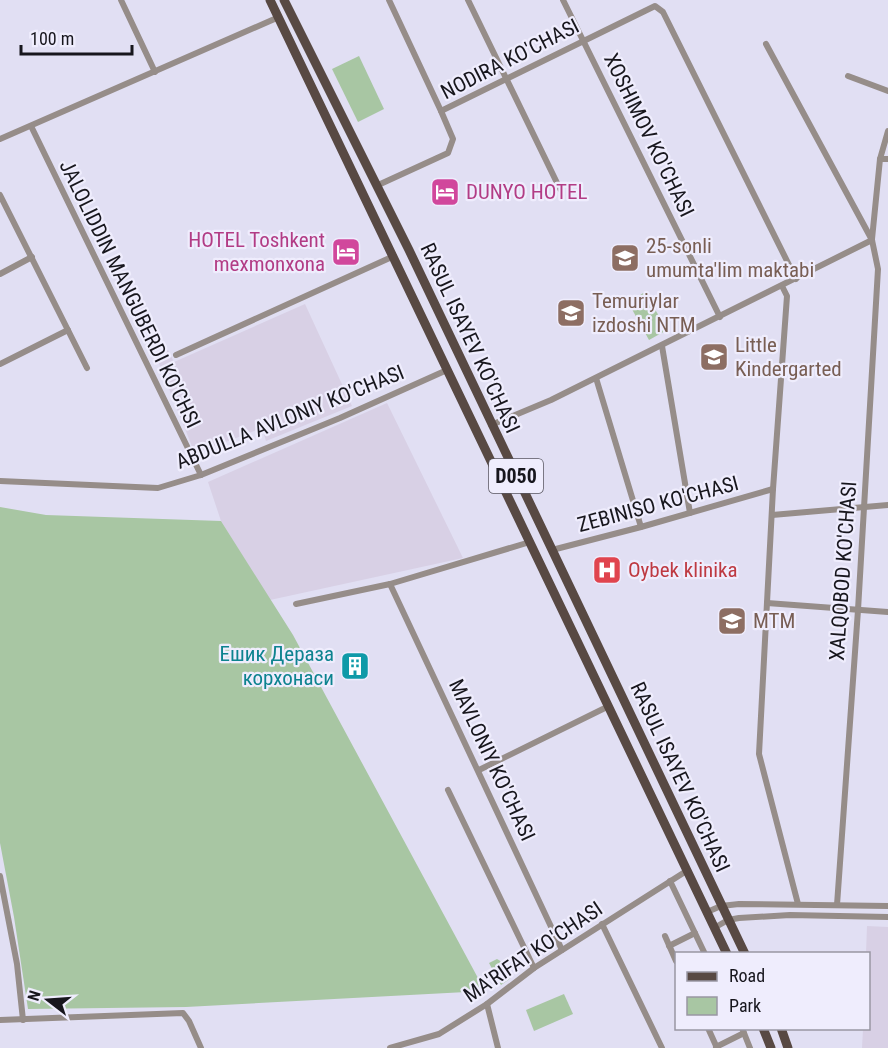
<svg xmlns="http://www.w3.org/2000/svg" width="888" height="1048" font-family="'Roboto Condensed',sans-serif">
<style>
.commercial{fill:#d8d0e5}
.green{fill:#a8c6a3}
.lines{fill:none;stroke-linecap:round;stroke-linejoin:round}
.street{stroke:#968d89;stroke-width:6}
.primary{stroke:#584943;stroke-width:9}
.labels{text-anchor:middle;stroke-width:4.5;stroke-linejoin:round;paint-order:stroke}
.shield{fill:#efedfd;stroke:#585660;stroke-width:1.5}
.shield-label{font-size:20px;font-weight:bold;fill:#17161d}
.street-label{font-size:21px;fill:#17161d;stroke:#efedfd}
.hotel-label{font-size:21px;fill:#b23c85;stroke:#efedfd;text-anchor:start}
.education-label{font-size:21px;fill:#785e54;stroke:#efedfd;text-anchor:start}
.health-label{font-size:21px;fill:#be3a42;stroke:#efedfd;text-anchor:start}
.culture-label{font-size:21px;fill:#0d838f;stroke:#efedfd;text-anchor:end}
</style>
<rect width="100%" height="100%" fill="#e1dff3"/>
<!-- commercial -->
<g class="commercial">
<path d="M305,304L352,406L266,441L262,428L195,454L156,356L168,350L174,362Z"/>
<path d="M387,403L463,558L270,600L221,521L208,482Z"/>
<path d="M867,926L888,927V1048H862L863,1029L868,1028V954L866,953Z"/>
</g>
<!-- green -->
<g class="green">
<path d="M359,56L384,109L358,122L332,69Z"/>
<path d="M645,292L667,330L649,340L628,302Z"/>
<path d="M0,507L46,515L221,521L293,635L485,991L186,1007L28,1009L14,917L0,843Z"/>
<path d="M497,959L502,962L511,978L501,985L489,963Z"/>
<path d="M564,994L573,1014L534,1031L526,1010Z"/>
</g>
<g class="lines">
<!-- street -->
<g class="street">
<path d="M121,0L155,72"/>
<path d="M389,0L441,111"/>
<path d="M468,0L560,189"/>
<path d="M563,0L720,317"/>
<path d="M766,44L872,240L878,269L858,610L837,905"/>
<path d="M848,76L888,91"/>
<path d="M31,126L201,475"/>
<path d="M0,139L279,17"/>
<path d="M880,159L888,131"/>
<path d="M376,186L448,153L453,139L441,111L655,6L663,12L796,279"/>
<path d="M0,195L87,368"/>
<path d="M872,239L880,159H888"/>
<path d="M0,274L32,257"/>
<path d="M782,286L787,296L773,489L759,754L798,904"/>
<path d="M662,346L690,513"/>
<path d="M176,355L394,256"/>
<path d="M0,364L68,330"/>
<path d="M596,378L641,527"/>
<path d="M491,425L551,400L872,240"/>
<path d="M0,481L158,488L201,475L340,418L447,370"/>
<path d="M772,515L888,505"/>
<path d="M552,550L641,527L773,489"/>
<path d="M390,584L562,950"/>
<path d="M767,603L888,612"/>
<path d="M296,604L390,584L530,542"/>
<path d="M479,770L609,706"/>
<path d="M448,790L534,968"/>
<path d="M0,876L17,964L23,1020"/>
<path d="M670,881L705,954"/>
<path d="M707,912L721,906L739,904L888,906"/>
<path d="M602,924L662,1048"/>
<path d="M714,928L728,920L739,918L790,915L888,917"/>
<path d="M665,936L676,961"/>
<path d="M669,946L695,933"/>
<path d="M487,1004L498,1048"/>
<path d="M0,1020L183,1013L189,1021L201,1048"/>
<path d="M708,1028L717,1048"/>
<path d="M742,1028L750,1048"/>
<path d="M716,1047L744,1033"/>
<path d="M390,1048L439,1034L487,1004L534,968L688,870"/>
</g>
<!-- primary -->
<g class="primary">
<path d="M270,0L727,954"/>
<path d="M284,0L409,250L745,954"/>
<path d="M763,1028L771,1048"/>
<path d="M781,1028L788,1048"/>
</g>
</g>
<!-- icons -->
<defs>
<g id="hotel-square" transform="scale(1.5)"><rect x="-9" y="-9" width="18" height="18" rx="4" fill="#d1479c" stroke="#efedfd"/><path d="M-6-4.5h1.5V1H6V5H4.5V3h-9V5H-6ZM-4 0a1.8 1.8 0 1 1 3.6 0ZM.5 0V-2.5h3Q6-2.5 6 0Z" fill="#fff"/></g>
<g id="school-square" transform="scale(1.5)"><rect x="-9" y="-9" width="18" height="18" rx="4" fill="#8d6e63" stroke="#efedfd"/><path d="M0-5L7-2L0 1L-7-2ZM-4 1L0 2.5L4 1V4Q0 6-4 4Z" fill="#fff"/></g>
<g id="hospital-square" transform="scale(1.5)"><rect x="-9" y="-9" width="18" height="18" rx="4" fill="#e0444e" stroke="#efedfd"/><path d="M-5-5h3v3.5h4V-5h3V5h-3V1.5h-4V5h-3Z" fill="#fff"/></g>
<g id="building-square" transform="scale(1.5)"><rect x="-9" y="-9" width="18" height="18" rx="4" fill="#0f9aa8" stroke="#efedfd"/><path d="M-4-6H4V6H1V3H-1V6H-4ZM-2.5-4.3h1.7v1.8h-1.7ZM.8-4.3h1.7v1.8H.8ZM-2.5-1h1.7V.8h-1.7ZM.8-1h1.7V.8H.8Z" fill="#fff"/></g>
</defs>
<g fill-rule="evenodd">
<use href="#hotel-square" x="445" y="192"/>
<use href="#hotel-square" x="346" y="252"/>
<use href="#school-square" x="625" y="258"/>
<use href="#school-square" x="571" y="313"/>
<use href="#school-square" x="714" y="357"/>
<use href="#hospital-square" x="607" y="570"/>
<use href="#school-square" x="732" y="621"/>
<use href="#building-square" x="355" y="666"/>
</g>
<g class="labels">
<!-- shield labels -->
<rect class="shield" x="489" y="459" width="54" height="34" rx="4.5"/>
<g class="shield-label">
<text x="516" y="483">D050</text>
</g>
<!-- street labels -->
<g class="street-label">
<text transform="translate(510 59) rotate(-27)" y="7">NODIRA KO'CHASI</text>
<text transform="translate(649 135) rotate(64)" y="7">XOSHIMOV KO'CHASI</text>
<text transform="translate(130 294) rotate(64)" y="7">JALOLIDDIN MANGUBERDI KO'CHSI</text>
<text transform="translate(470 338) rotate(65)" y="7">RASUL ISAYEV KO'CHASI</text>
<text transform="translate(290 417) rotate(-22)" y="7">ABDULLA AVLONIY KO'CHASI</text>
<text transform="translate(658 504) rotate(-15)" y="7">ZEBINISO KO'CHASI</text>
<text transform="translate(843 571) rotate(-86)" y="7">XALQOBOD KO'CHASI</text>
<text transform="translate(492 760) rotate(65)" y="7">MAVLONIY KO'CHASI</text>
<text transform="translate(680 777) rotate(65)" y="7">RASUL ISAYEV KO'CHASI</text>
<text transform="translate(533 952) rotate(-34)" y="7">MA'RIFAT KO'CHASI</text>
</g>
<!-- hotel labels -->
<g class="hotel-label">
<text x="466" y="199">DUNYO HOTEL</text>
<text x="325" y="247" text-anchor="end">HOTEL Toshkent<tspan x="325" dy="24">mexmonxona</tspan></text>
</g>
<!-- education labels -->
<g class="education-label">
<text x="646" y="253">25-sonli<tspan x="646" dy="24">umumta'lim maktabi</tspan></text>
<text x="592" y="308">Temuriylar<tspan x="592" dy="24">izdoshi NTM</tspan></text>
<text x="735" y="352">Little<tspan x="735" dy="24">Kindergarted</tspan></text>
<text x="753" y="628">MTM</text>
</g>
<!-- health labels -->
<g class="health-label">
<text x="628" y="577">Oybek klinika</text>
</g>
<!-- culture labels -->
<g class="culture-label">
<text x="334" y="661">Ешик Дераза<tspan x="334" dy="24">корхонаси</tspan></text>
</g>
</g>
<!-- legend -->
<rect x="675" y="952" width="195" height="78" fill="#efedfd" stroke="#9997a3" stroke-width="1.5"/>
<rect x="687" y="972" width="30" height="9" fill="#584943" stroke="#9997a3" stroke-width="1.5"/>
<text x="729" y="982" font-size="18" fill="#17161d">Road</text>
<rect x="687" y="997" width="30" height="18" fill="#a8c6a3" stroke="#9997a3" stroke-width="1.5"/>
<text x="729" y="1012" font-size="18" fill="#17161d">Park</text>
<!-- north arrow -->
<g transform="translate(48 1000) rotate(287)" stroke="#efedfd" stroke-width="4.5" paint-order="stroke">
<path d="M0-4.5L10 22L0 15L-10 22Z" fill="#17161d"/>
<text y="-9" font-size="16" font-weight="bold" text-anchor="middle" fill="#17161d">N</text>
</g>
<!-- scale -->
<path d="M21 45v9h111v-9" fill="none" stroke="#17161d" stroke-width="3"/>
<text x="30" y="45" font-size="18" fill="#17161d" stroke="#efedfd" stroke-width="4.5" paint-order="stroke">100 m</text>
</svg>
